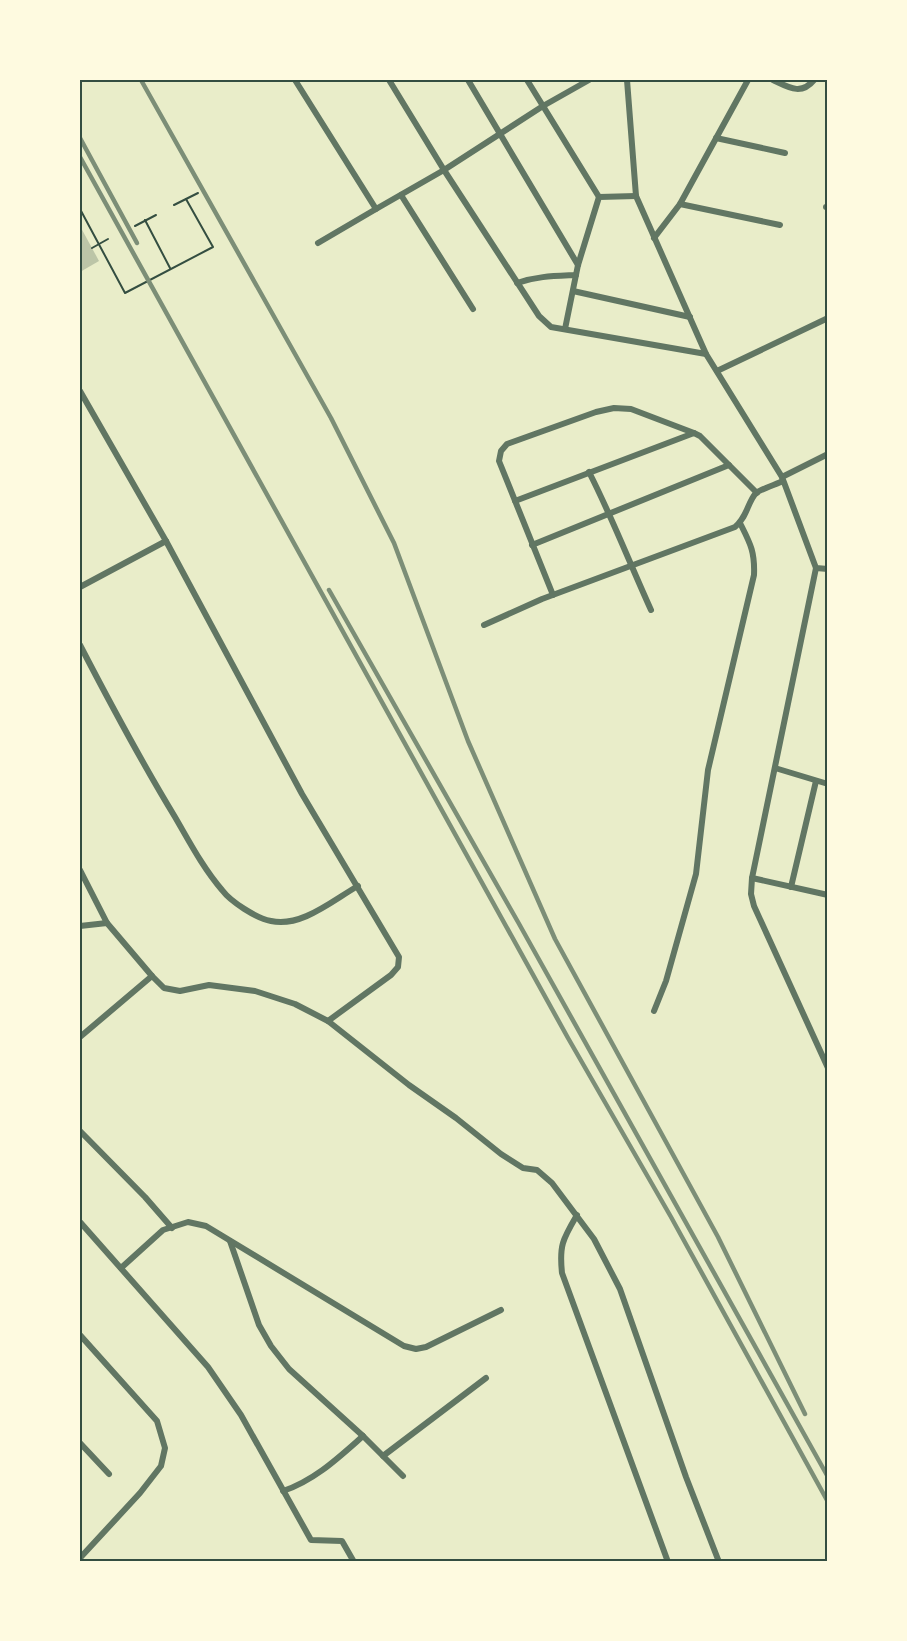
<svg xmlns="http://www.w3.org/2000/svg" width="907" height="1641" font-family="Helvetica,sans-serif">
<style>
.building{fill:#bcc5a7}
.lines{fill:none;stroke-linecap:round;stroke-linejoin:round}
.path{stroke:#344e41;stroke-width:2}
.minor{stroke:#617663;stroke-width:6}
.rail{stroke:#7c8e77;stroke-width:4.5}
.neatline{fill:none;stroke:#344e41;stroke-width:2}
</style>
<rect width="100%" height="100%" fill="#e9edc9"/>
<!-- building -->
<path class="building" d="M80,226L99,261L80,272Z"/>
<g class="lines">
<!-- path -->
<g class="path">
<path d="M174,205L198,193"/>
<path d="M80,209L125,293L213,247L186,199"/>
<path d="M145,220L170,268"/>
<path d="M135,226L156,215"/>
<path d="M92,248L108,239"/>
</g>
<!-- minor -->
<g class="minor">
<path d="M295,80L376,209L444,170L539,316L551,327L706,354"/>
<path d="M389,80L444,170L543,106L589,80"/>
<path d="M468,80L578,265"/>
<path d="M527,80L599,197"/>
<path d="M627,80L636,196L706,354L782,477L816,568L828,569"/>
<path d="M773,80C788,87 801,96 814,80"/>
<path d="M716,138L785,153"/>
<path d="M401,195L473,309"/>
<path d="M680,204L780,225"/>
<path d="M826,207H828"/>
<path d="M654,238L680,204L748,80"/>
<path d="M318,243L376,209"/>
<path d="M517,283C537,276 555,276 576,275"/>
<path d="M573,291L690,317"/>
<path d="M565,329L578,265L599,197L636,196"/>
<path d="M717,371L828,318"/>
<path d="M80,391L166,541L302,794L399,957L398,967L391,975L328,1021"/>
<path d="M589,472C612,517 630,564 651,610"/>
<path d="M782,477L828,454"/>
<path d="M515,501L694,433L700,436L757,493"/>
<path d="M532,545L729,465"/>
<path d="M816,568L752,878L751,894L754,906L828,1068"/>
<path d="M80,587L166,541"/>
<path d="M553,595L499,461L501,451L507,444L596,412L614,408L631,409L694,433"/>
<path d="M484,625L542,599L735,527C748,516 747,503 756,493C761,489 777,484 783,481"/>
<path d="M80,645C110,703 141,761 175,817C189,841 203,868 222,890C231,902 256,918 271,921C301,928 333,900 358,886"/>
<path d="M775,768L828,784"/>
<path d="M80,870L107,923L80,926"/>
<path d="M752,878L828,895"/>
<path d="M791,887L816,781"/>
<path d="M107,923L152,976L164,988L180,991L209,985L255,991L295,1004L328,1021L409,1085L456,1118L501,1154L523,1168L537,1170L552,1183L594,1239L620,1289L686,1477L719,1562"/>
<path d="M654,1011L666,981L696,874L708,770L754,575C755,551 750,543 740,523"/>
<path d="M80,1037L152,976"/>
<path d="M80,1131L145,1197L172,1228"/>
<path d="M577,1215C563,1239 559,1245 562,1273L668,1562"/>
<path d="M80,1222L208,1367L241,1415L311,1540L342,1541L354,1562"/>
<path d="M230,1241L259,1325L271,1346L289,1369L363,1436L403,1476"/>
<path d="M121,1268L163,1230L188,1222L206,1226L404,1346L416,1349L426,1347L501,1310"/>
<path d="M80,1335L157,1421L165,1448L161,1466L140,1493L80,1558"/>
<path d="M80,1443L109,1474"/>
<path d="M383,1456L486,1378"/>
<path d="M283,1491C315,1480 338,1458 363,1436"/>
</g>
<!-- rail -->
<g class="rail">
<path d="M141,80L331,418L394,543L468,741L555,939L718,1237L805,1414"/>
<path d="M80,138L137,243"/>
<path d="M80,157L568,1038L671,1217L828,1502"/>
<path d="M329,590L518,922L828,1477"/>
</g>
</g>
<!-- border -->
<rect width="907" height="1641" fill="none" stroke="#fefae0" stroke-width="162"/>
<rect x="81" y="81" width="745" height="1479" class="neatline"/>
</svg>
